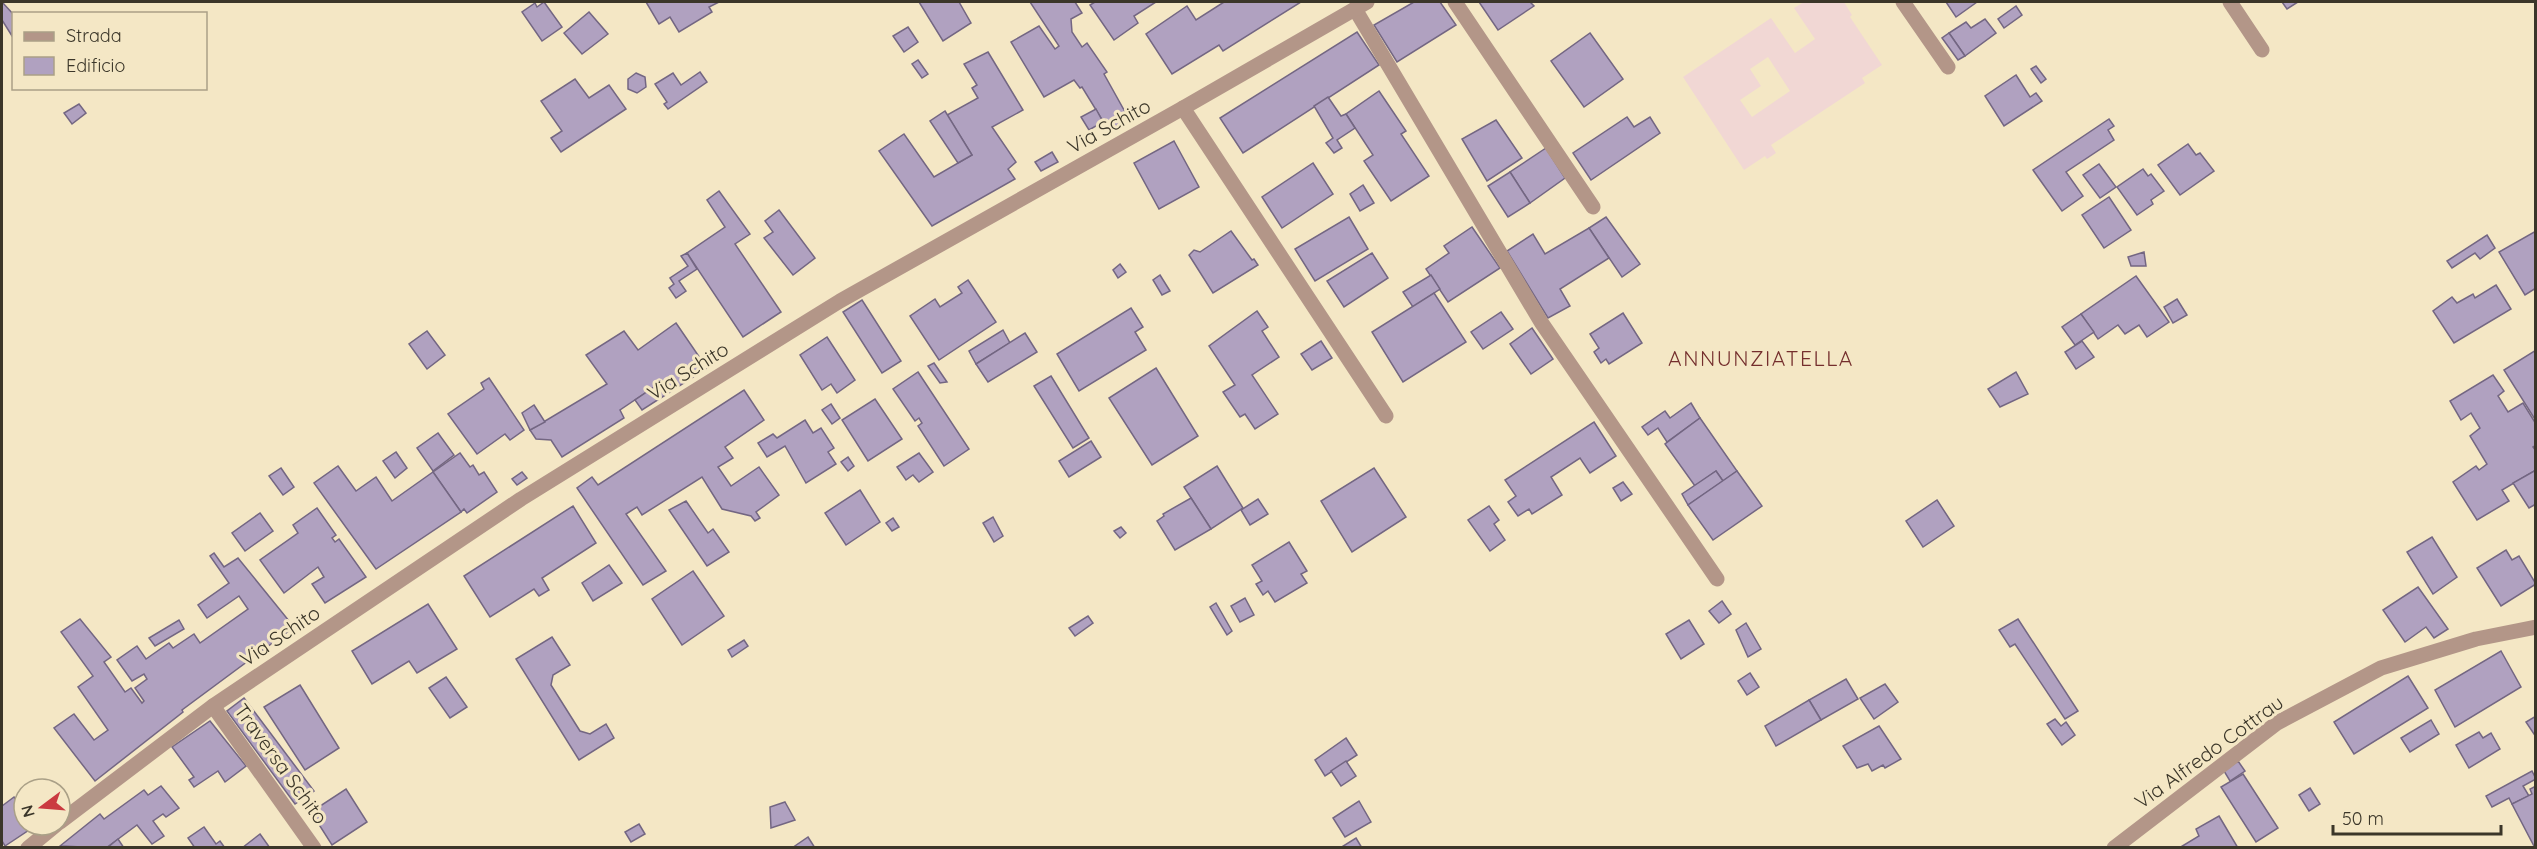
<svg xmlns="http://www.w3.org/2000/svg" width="2537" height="849" font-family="Quicksand,sans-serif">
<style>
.education{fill:#f1d7d4;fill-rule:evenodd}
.building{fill:#b0a1c0;stroke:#736682;stroke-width:1.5}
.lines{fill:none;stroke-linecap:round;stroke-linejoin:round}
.minor{stroke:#b39688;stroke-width:15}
.tertiary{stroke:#b39688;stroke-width:15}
.labels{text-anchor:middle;stroke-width:6;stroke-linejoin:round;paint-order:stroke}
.street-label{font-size:20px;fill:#3b3629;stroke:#f4e7c5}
.neighbourhood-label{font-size:21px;letter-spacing:1.5px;fill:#742e2d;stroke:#f4e7c5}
</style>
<rect width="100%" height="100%" fill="#f4e7c5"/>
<!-- education -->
<path class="education" d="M1804,2H1844L1852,15L1850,17L1882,65L1862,78L1865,83L1771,145L1776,153L1767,159L1765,156L1744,170L1683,77L1771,18L1795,53L1815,39L1794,8ZM1768,57L1790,91L1752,117L1740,100L1761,86L1750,69Z"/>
<!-- building -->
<g class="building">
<path d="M2,2L14,15L12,36L2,20Z"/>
<path d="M544,2L562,27L542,41L522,12L535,3L537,7Z"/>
<path d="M646,2H719L709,7L712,12L679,32L670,17L659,24Z"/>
<path d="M919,2H959L971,23L943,41Z"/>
<path d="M1030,2H1075L1082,13L1071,19L1072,32L1082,47L1087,43L1107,72L1104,74L1129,119L1109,131L1082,87L1080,88L1074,80L1044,97L1011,42L1039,26L1055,49L1059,46Z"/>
<path d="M1095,2H1156L1134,16L1138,23L1114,40L1090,5Z"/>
<path d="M1224,2H1301L1223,51L1219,45L1172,74L1146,34L1187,6L1196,20Z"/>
<path d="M1414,2H1440L1456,25L1397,62L1374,25Z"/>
<path d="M1479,2H1530L1534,6L1498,30Z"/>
<path d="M1946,2H1977L1956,17Z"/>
<path d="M2282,2H2298L2287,9Z"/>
<path d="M2016,6L2022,15L2004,28L1998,19Z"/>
<path d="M589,12L608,34L582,54L564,33Z"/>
<path d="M1985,19L1996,33L1965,56L1949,33L1966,22L1971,28Z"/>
<path d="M908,27L918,42L904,52L893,36Z"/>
<path d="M1357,32L1379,65L1243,153L1220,118Z"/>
<path d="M1590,33L1623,79L1584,107L1551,61Z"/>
<path d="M1949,33L1965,56L1958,60L1942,38Z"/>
<path d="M988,52L1023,110L992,127L1016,162L1008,169L1015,179L932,226L879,151L904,134L934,177L972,155L947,115L978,98L972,88L977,85L964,64Z"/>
<path d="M918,60L928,74L922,78L912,64Z"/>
<path d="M2036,66L2046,79L2041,83L2031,69Z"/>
<path d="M700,72L707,82L668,109L664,104L667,102L655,84L673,73L681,85Z"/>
<path d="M636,73L645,77L646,87L637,93L628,89V79Z"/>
<path d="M2016,75L2030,97L2036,93L2042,101L2004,126L1985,96Z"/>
<path d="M575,79L589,98L609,85L626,109L561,152L551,138L562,131L541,101Z"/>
<path d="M1379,91L1406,131L1401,134L1429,176L1391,201L1364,161L1373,155L1346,114Z"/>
<path d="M1328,97L1341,116L1346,114L1355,128L1337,140L1342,148L1334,153L1326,143L1333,138L1314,106Z"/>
<path d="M79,104L86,113L72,124L64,113Z"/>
<path d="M1096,109L1103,122L1089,130L1081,117Z"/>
<path d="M945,111L972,155L958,163L930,121Z"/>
<path d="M1627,117L1634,127L1650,117L1660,133L1591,180L1573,153Z"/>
<path d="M2109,119L2114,126L2108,130L2114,140L2066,172L2083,196L2062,211L2033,170Z"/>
<path d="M1496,120L1522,158L1487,181L1462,139Z"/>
<path d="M1174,141L1199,187L1159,209L1134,163Z"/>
<path d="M2188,144L2196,155L2200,153L2214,171L2180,195L2158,165Z"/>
<path d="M1546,148L1565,178L1530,203L1510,172Z"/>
<path d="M1052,152L1058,162L1041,171L1035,162Z"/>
<path d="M1313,163L1333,194L1282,228L1262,197Z"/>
<path d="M2099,164L2116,187L2100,198L2083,175Z"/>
<path d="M2143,169L2148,176L2151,174L2164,191L2151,200L2153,204L2137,215L2117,187Z"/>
<path d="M1510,172L1530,203L1508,217L1488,186Z"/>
<path d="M1363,185L1374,203L1360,211L1350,194Z"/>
<path d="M719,191L750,234L735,244L781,312L743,337L687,253L725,227L707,200Z"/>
<path d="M2109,197L2131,230L2104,248L2082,215Z"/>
<path d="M779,210L815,258L793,275L764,238L773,232L765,221Z"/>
<path d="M1349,217L1368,249L1315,281L1295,249Z"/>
<path d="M1606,217L1640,264L1622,277L1589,228Z"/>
<path d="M1472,227L1500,268L1448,302L1426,269L1449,253L1444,246Z"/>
<path d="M1589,228L1609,258L1560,289L1570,306L1548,318L1507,251L1533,234L1545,254Z"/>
<path d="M1231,231L1252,260L1254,259L1258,265L1213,293L1189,255L1194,250L1200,252Z"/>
<path d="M2536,231V288L2525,295L2499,252Z"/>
<path d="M2487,235L2495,248L2480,259L2475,253L2452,268L2447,261Z"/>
<path d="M2144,252L2146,266H2131L2128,257Z"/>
<path d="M687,253L697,269L679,281L686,291L676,298L669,288L674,284L670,278L688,266L681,256Z"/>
<path d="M1372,253L1388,278L1344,307L1327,281Z"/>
<path d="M1120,264L1126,272L1118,278L1113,270Z"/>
<path d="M1160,275L1170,291L1162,295L1153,280Z"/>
<path d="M1431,275L1440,289L1413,307L1403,292Z"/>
<path d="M2136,276L2169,322L2147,337L2139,325L2125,334L2118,325L2098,339L2081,314Z"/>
<path d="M968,280L996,322L939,360L910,316L935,299L940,307L962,293L958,287Z"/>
<path d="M2496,285L2511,309L2454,343L2433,311L2452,297L2457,303L2473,294L2475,298Z"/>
<path d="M1434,293L1466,342L1403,382L1372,332Z"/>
<path d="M2177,299L2187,315L2173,323L2164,307Z"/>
<path d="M862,300L901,361L882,373L843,312Z"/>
<path d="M1131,308L1143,327L1135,332L1146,350L1079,391L1057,354Z"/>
<path d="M1257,311L1268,327L1262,331L1279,357L1252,375L1278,414L1255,429L1245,414L1240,417L1223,392L1235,385L1209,346Z"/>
<path d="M1501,312L1513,329L1483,349L1471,332Z"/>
<path d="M1623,313L1642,343L1609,364L1606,359L1601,363L1594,352L1599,348L1590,334Z"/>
<path d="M2081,314L2094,332L2075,345L2062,327Z"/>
<path d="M676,323L702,361L707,357L710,366L667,394L660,383L620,410L624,418L562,457L551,440L536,439L530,430L607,384L586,355L624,331L638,350Z"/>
<path d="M1532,328L1553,359L1531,374L1510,344Z"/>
<path d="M1003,330L1010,343L976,364L969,351Z"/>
<path d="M427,331L445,355L427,369L409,344Z"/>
<path d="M1025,333L1037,352L988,382L976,364Z"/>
<path d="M827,337L855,380L837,393L831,384L822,390L800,355Z"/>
<path d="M1321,341L1332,358L1312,370L1301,354Z"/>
<path d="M2082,341L2094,357L2076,369L2065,352Z"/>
<path d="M2536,350V421L2504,370Z"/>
<path d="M934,363L947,382L940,383L928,366Z"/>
<path d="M1156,368L1198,436L1152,465L1109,398Z"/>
<path d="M918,372L969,449L944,466L918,426L922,423L919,418L915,421L893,389Z"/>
<path d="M2016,372L2028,394L2000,407L1988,389Z"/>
<path d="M2493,375L2504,391L2498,396L2508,412L2523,403L2536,424V445L2533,447L2536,451V470L2502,490L2509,501L2477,520L2453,482L2476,466L2479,470L2487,464L2470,436L2480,428L2471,413L2461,420L2450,401Z"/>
<path d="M1051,376L1089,438L1073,448L1034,386Z"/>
<path d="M489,378L524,430L510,440L505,434L477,454L448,414L484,389L481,383Z"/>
<path d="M660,383L667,394L642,410L635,400Z"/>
<path d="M744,390L764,420L725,447L733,458L718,467L731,486L759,467L779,495L756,512L760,518L755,521L751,516L722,509L702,477L642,515L637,507L626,514L666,571L643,585L577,488L592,477L598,485Z"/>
<path d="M875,399L902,439L868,461L842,420Z"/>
<path d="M1691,403L1700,418L1667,442L1658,428L1648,435L1642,427L1665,411L1670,418Z"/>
<path d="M831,404L840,418L832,424L822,410Z"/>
<path d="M534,405L545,422L530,430L522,413Z"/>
<path d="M1700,418L1737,471L1723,481L1716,471L1695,486L1665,444Z"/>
<path d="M805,420L813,433L821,428L834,448L828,452L836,464L806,483L785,446L767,457L758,443L773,434L777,438Z"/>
<path d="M1594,422L1616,456L1590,473L1580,458L1551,477L1562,495L1532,514L1529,509L1518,516L1508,502L1516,496L1505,480Z"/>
<path d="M438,433L454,455L433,471L417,448Z"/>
<path d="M1091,441L1101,457L1069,477L1059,461Z"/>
<path d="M396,452L407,468L395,478L383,461Z"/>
<path d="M460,453L470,467L473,465L479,475L484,472L497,492L467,513L464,509L461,512L433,472Z"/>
<path d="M919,453L933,472L919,482L913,475L906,480L897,467Z"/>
<path d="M848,457L854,466L848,471L841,462Z"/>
<path d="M338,466L356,491L376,477L392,501L433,472L461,512L376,569L314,483Z"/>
<path d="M1217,466L1243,508L1211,529L1184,487Z"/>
<path d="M281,468L294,487L283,495L269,476Z"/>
<path d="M1374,468L1406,517L1352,552L1321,501Z"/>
<path d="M2536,470V504L2529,508L2513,483Z"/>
<path d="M1716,471L1723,481L1688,505L1682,494Z"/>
<path d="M1737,471L1762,506L1713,540L1688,505Z"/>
<path d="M522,472L527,478L517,485L512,479Z"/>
<path d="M1623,482L1632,494L1621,501L1613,488Z"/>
<path d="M860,490L880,522L846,545L825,513Z"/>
<path d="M1191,498L1211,529L1175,550L1157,521L1164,516L1163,514Z"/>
<path d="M1258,499L1268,514L1250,525L1241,510Z"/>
<path d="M1937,500L1954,526L1923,547L1906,521Z"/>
<path d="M686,501L708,533L713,529L729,552L707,566L669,510Z"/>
<path d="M573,506L596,543L542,578L549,590L539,596L534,589L490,617L464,576Z"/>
<path d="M1489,506L1499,520L1494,524L1505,540L1490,551L1468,520Z"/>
<path d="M317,508L336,535L332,538L335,542L339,539L366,577L325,603L312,584L324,577L318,567L284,593L260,560L298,533L293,525Z"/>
<path d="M260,513L273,531L245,551L232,533Z"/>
<path d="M993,517L1003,536L994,542L983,523Z"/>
<path d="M893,518L899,527L892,531L886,523Z"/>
<path d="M1121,527L1126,533L1120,538L1114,531Z"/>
<path d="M2432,537L2457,577L2433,594L2407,552Z"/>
<path d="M1289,542L1307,571L1301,574L1307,583L1275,602L1268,591L1263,595L1256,584L1262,581L1252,565Z"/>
<path d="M2506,550L2512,560L2519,556L2536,584L2501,606L2477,568Z"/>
<path d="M214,553L224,567L238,558L294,627L182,710L183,712L95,781L54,728L74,714L94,740L108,730L78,687L93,676L61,632L80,619L111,657L104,662L125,692L131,688L142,703L144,701L135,688L147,679L144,674L132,681L117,660L137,646L146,659L169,643L173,648L194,634L200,643L248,609L239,596L207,618L198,605L229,583L210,556Z"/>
<path d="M609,565L622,583L593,601L582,583Z"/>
<path d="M693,571L724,616L682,645L652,599Z"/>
<path d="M2418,587L2448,629L2434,638L2426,627L2405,642L2383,610Z"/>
<path d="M1245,598L1254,615L1240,622L1231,606Z"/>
<path d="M1722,601L1731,614L1719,623L1709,611Z"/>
<path d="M1216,603L1232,631L1227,635L1210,607Z"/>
<path d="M428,604L457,649L417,673L409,661L372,684L352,651Z"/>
<path d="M1088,616L1093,623L1075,636L1069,628Z"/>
<path d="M2018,619L2078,711L2065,719L2015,644L2010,647L1999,630Z"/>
<path d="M179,620L184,629L155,646L149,638Z"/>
<path d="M1689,620L1704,644L1681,659L1666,634Z"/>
<path d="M1746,623L1761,649L1748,657L1736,630Z"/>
<path d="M552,637L570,665L553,675L551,685L580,731L590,734L606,724L614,738L579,760L516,659Z"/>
<path d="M744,640L748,646L732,657L728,650Z"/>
<path d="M2501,651L2521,687L2455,727L2435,690Z"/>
<path d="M1750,673L1759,687L1747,695L1738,681Z"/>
<path d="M2408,676L2428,708L2354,754L2334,722Z"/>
<path d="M446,677L467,707L450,718L429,688Z"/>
<path d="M1846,679L1858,699L1821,720L1809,700Z"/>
<path d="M1885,684L1898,702L1874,719L1860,698Z"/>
<path d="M300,685L339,748L305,770L264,707Z"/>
<path d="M244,698L314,791L295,804L227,711Z"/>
<path d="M1809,700L1821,720L1776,746L1765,726Z"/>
<path d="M2536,716V737L2526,722Z"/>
<path d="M2055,719L2061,726L2066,722L2075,735L2062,745L2047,724Z"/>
<path d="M2431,720L2439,734L2410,752L2401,738Z"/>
<path d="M210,721L246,766L225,782L218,771L194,787L189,780L194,777L172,747Z"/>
<path d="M1879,726L1901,759L1885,768L1883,765L1872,771L1868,764L1857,768L1843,746Z"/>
<path d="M2479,732L2483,738L2491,733L2500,749L2469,768L2456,745Z"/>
<path d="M1346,738L1357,755L1325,776L1315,760Z"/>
<path d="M1346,761L1356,776L1341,786L1331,771Z"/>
<path d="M2238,761L2245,771L2230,781L2224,771Z"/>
<path d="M2532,771L2536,779L2523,786L2529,796L2512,804L2509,798L2492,807L2486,796Z"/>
<path d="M2243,774L2278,828L2256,842L2221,787Z"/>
<path d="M161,786L179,808L166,817L163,814L153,821L164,836L152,844L137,825L106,848L60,846L100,814L104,819L144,790L148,795Z"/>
<path d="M2536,786V848H2535L2512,804L2532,794L2530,789Z"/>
<path d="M2310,788L2320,804L2309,811L2299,795Z"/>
<path d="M346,789L367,822L332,845L311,812Z"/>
<path d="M14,797L24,811V825L35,826L5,846L2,841V806Z"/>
<path d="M1359,801L1371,822L1345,837L1333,818Z"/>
<path d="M785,802L795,820L771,828L770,807Z"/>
<path d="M2219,816L2238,848H2179L2199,836L2196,829Z"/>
<path d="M639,824L645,834L631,842L625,832Z"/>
<path d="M204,827L216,844L220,841L225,848H195L188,838Z"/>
<path d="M260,834L270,848H242Z"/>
<path d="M808,837L815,848H792Z"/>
<path d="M1356,838L1362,848H1340Z"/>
<path d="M118,839L124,848H107Z"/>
</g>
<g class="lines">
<!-- minor -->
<g class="minor">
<path d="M1455,2L1593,207"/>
<path d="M1903,2L1948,67"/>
<path d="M2230,2L2262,50"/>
<path d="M1355,9L1541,322L1717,579"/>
<path d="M1183,108L1386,416"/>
<path d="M213,706L314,848"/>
<path d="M2114,848L2277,723L2381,668L2476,639L2536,627"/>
</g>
<!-- tertiary -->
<g class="tertiary">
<path d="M60,822L213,706L521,499L840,301L1183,108L1367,2"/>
<path d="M28,848L56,825"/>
</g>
</g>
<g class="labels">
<!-- street labels -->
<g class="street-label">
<text transform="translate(1109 126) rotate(-29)" y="7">Via Schito</text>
<text transform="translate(688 371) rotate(-32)" y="7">Via Schito</text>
<text transform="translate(280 636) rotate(-34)" y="7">Via Schito</text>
<text transform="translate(2209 752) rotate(-36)" y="7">Via Alfredo Cottrau</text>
<text transform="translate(281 764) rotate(54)" y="7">Traversa Schito</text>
</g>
<!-- neighbourhood labels -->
<g class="neighbourhood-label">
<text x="1761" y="366">ANNUNZIATELLA</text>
</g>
</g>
<!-- border -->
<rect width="2537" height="849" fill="none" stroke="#3b3629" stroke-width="6"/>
<!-- legend -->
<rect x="12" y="12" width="195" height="78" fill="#f4e7c5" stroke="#aaa087" stroke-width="1.5"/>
<rect x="24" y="32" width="30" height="9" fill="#b39688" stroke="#aaa087" stroke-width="1.5"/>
<text x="66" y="42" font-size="18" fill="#3b3629">Strada</text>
<rect x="24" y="57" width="30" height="18" fill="#b0a1c0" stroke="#aaa087" stroke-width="1.5"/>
<text x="66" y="72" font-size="18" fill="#3b3629">Edificio</text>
<!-- north arrow -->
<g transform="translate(42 807) rotate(254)"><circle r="28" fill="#f4e7c5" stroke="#aaa087" stroke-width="1.5"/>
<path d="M0-4.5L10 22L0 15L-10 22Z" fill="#ca3a40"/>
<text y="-9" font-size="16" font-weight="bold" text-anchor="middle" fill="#3b3629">N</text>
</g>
<!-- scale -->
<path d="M2333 825v9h168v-9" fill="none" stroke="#3b3629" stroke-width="3"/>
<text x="2342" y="825" font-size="18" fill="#3b3629" stroke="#f4e7c5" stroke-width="4.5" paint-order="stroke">50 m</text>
</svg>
